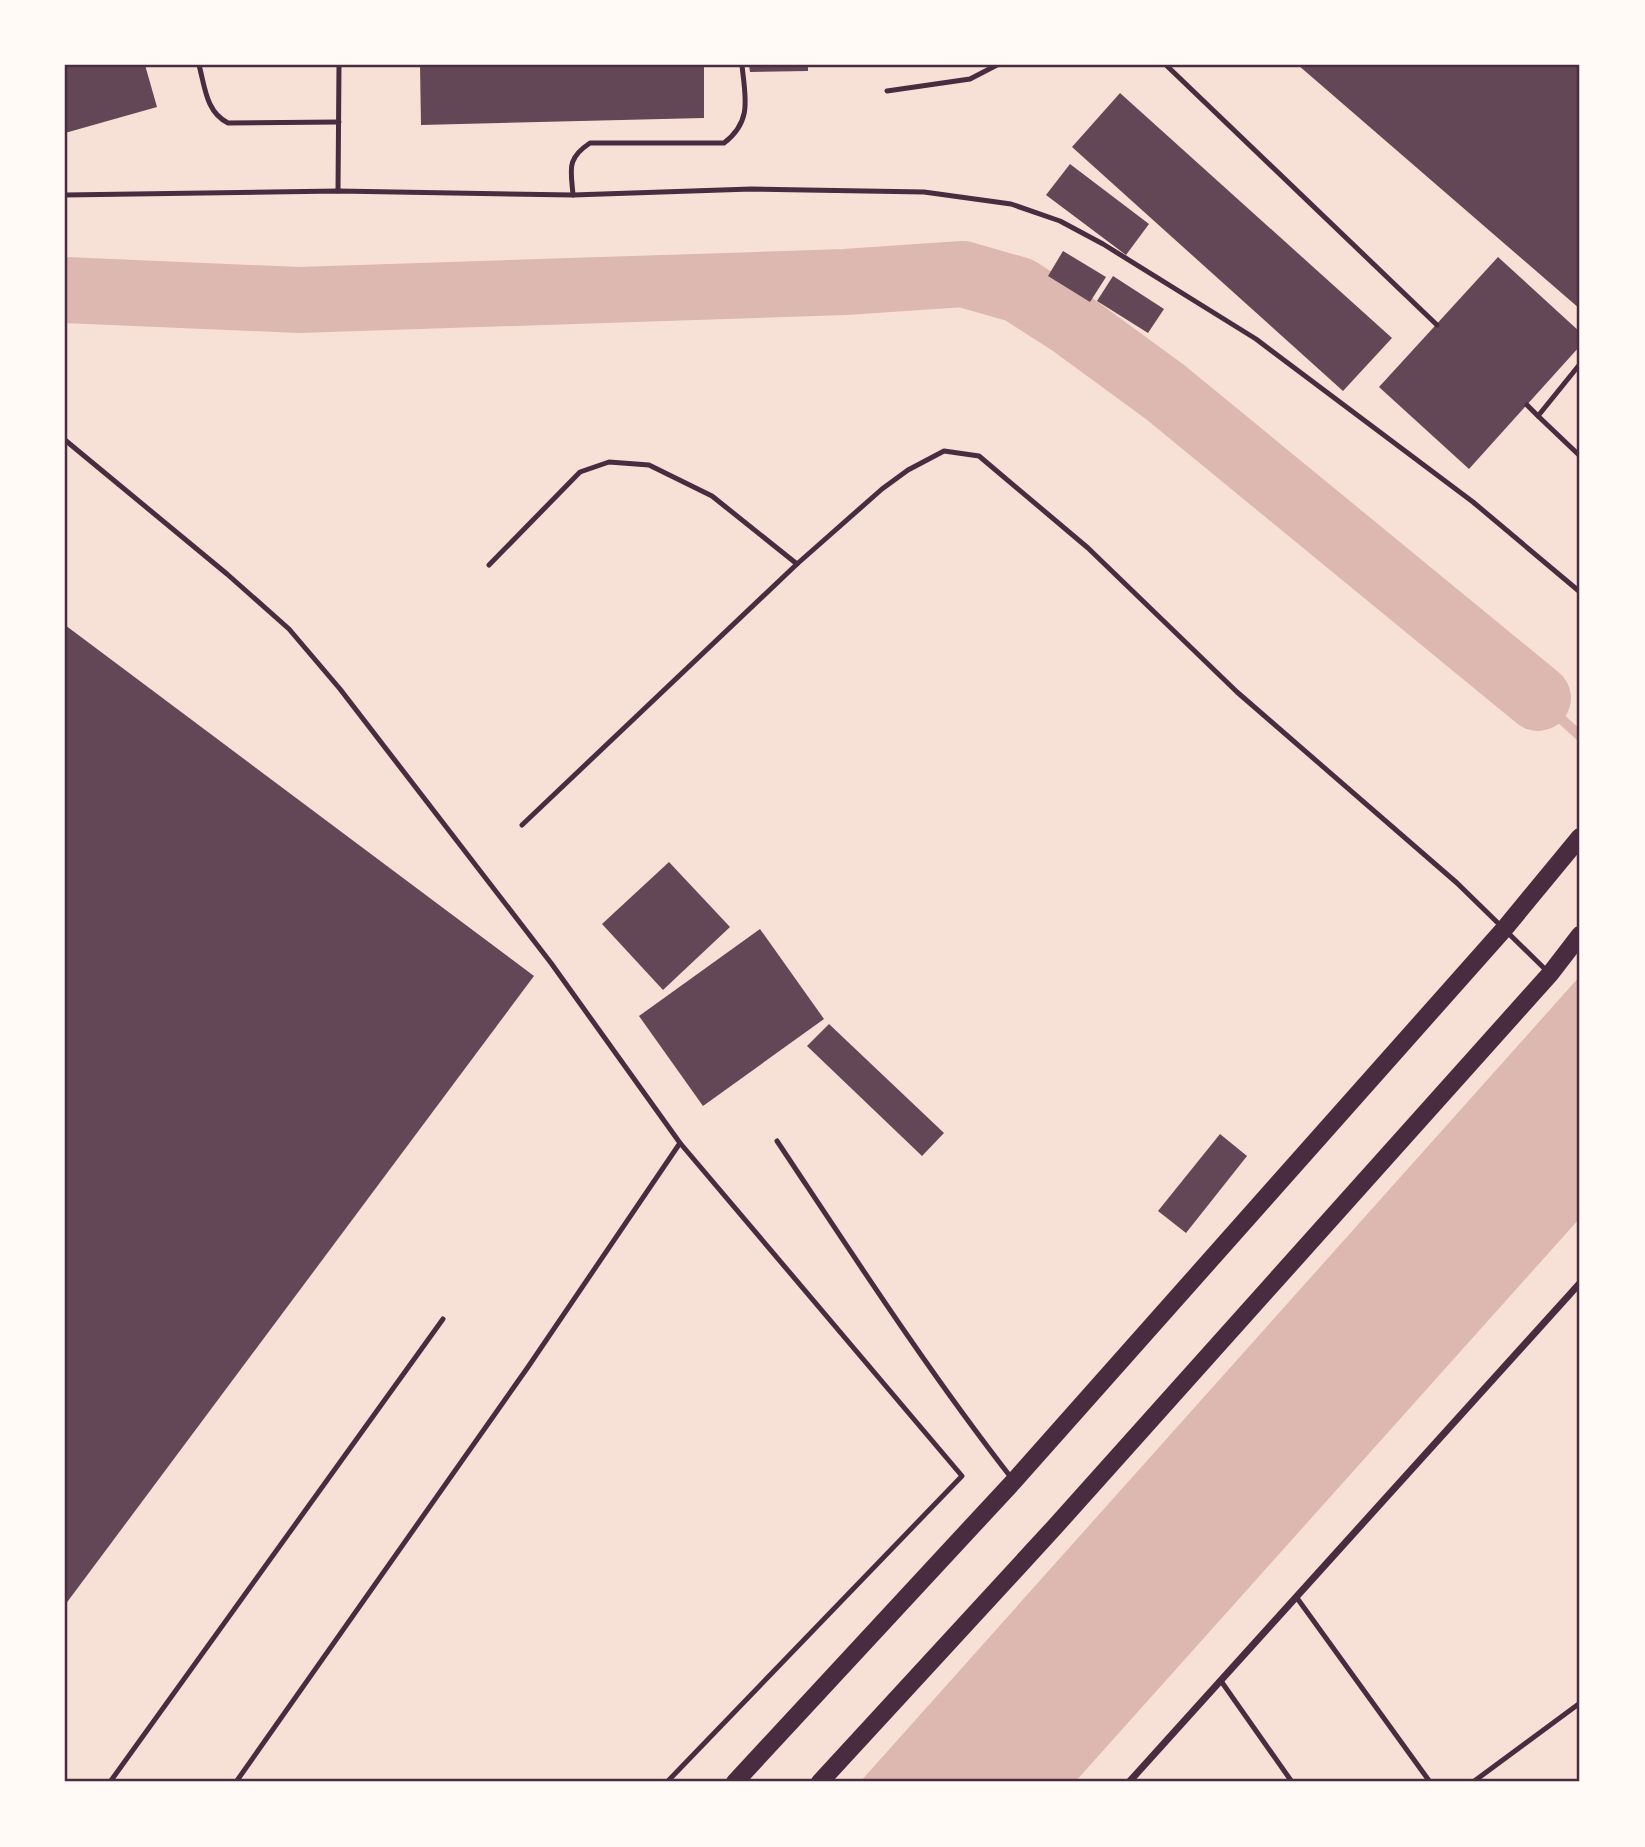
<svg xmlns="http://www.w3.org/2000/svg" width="1645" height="1847" font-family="Montserrat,sans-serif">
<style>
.water{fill:#dcb8b0}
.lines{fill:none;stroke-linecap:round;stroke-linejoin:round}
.stream{stroke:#dcb8b0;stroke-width:10}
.river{stroke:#dcb8b0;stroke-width:66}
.building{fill:#644757}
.service{stroke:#4a2c40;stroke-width:5}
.minor{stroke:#4a2c40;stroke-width:7}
.primary{stroke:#4a2c40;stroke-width:18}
.neatline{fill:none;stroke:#4a2c40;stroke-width:2.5}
</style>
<rect width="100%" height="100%" fill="#f7e1d7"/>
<!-- water -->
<path class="water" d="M1580,976V1218L1075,1782H860Z"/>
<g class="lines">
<!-- stream -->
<path class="stream" d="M1538,698L1580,736"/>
<!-- river -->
<path class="river" d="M65,290L299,300L845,282L963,274L1019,290L1072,324L1165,392L1538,698"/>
</g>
<!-- building -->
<g class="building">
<path d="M65,65H145L157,107L65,133Z"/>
<path d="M420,65H704V118L421,125Z"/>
<path d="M749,65H808V71L750,72Z"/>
<path d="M1298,65H1580V309Z"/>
<path d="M1120,93L1392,338L1343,391L1072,147Z"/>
<path d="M1070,164L1149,224L1126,255L1046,195Z"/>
<path d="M1063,251L1106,277L1090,302L1048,276Z"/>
<path d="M1498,257L1580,332V346L1469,469L1379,387Z"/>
<path d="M1113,276L1164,309L1148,333L1097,301Z"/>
<path d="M65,625L534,976L65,1605Z"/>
<path d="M669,862L730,927L663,990L602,924Z"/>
<path d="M760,929L824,1019L703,1106L639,1016Z"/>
<path d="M829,1024L944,1133L922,1156L807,1046Z"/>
<path d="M1220,1134L1247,1156L1186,1233L1158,1211Z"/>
</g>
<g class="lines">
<!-- service -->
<g class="service">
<path d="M199,65C205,87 206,112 228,123L339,122"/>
<path d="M1166,65L1437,325"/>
<path d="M887,91L970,79L997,65"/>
<path d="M338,191L339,65"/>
<path d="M65,195L338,191L573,195L751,189L924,192L1011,204L1060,221L1103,244L1256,339L1473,502L1580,592"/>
<path d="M573,195C571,169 566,159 590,143H724C753,121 745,97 742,65"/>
<path d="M1580,364L1538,416L1580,456"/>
<path d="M1527,405L1538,416"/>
<path d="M65,440L227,574L289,629L340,689L551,963L680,1143L962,1476L667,1782"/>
<path d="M489,565L580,472L609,462L649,465L712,496L797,564L882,489L908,470L944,451L979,456L1088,548L1237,692L1457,883L1549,973"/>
<path d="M522,825L797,564"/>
<path d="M777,1141C853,1255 928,1371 1013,1480"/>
<path d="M1297,1598L1430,1782"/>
<path d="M1221,1681L1292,1782"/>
<path d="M110,1782L443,1319"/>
<path d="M236,1782L528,1367L680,1143"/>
<path d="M1473,1782L1580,1703"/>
</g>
<!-- minor -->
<path class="minor" d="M1129,1782L1580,1283"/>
<!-- primary -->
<g class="primary">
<path d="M735,1782L1014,1481L1505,928L1580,837"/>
<path d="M820,1782L1052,1530L1550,974L1580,935"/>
</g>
</g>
<!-- border -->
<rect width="1645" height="1847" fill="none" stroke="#fffaf5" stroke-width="133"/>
<rect x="66" y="66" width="1512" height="1714" class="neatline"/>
</svg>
